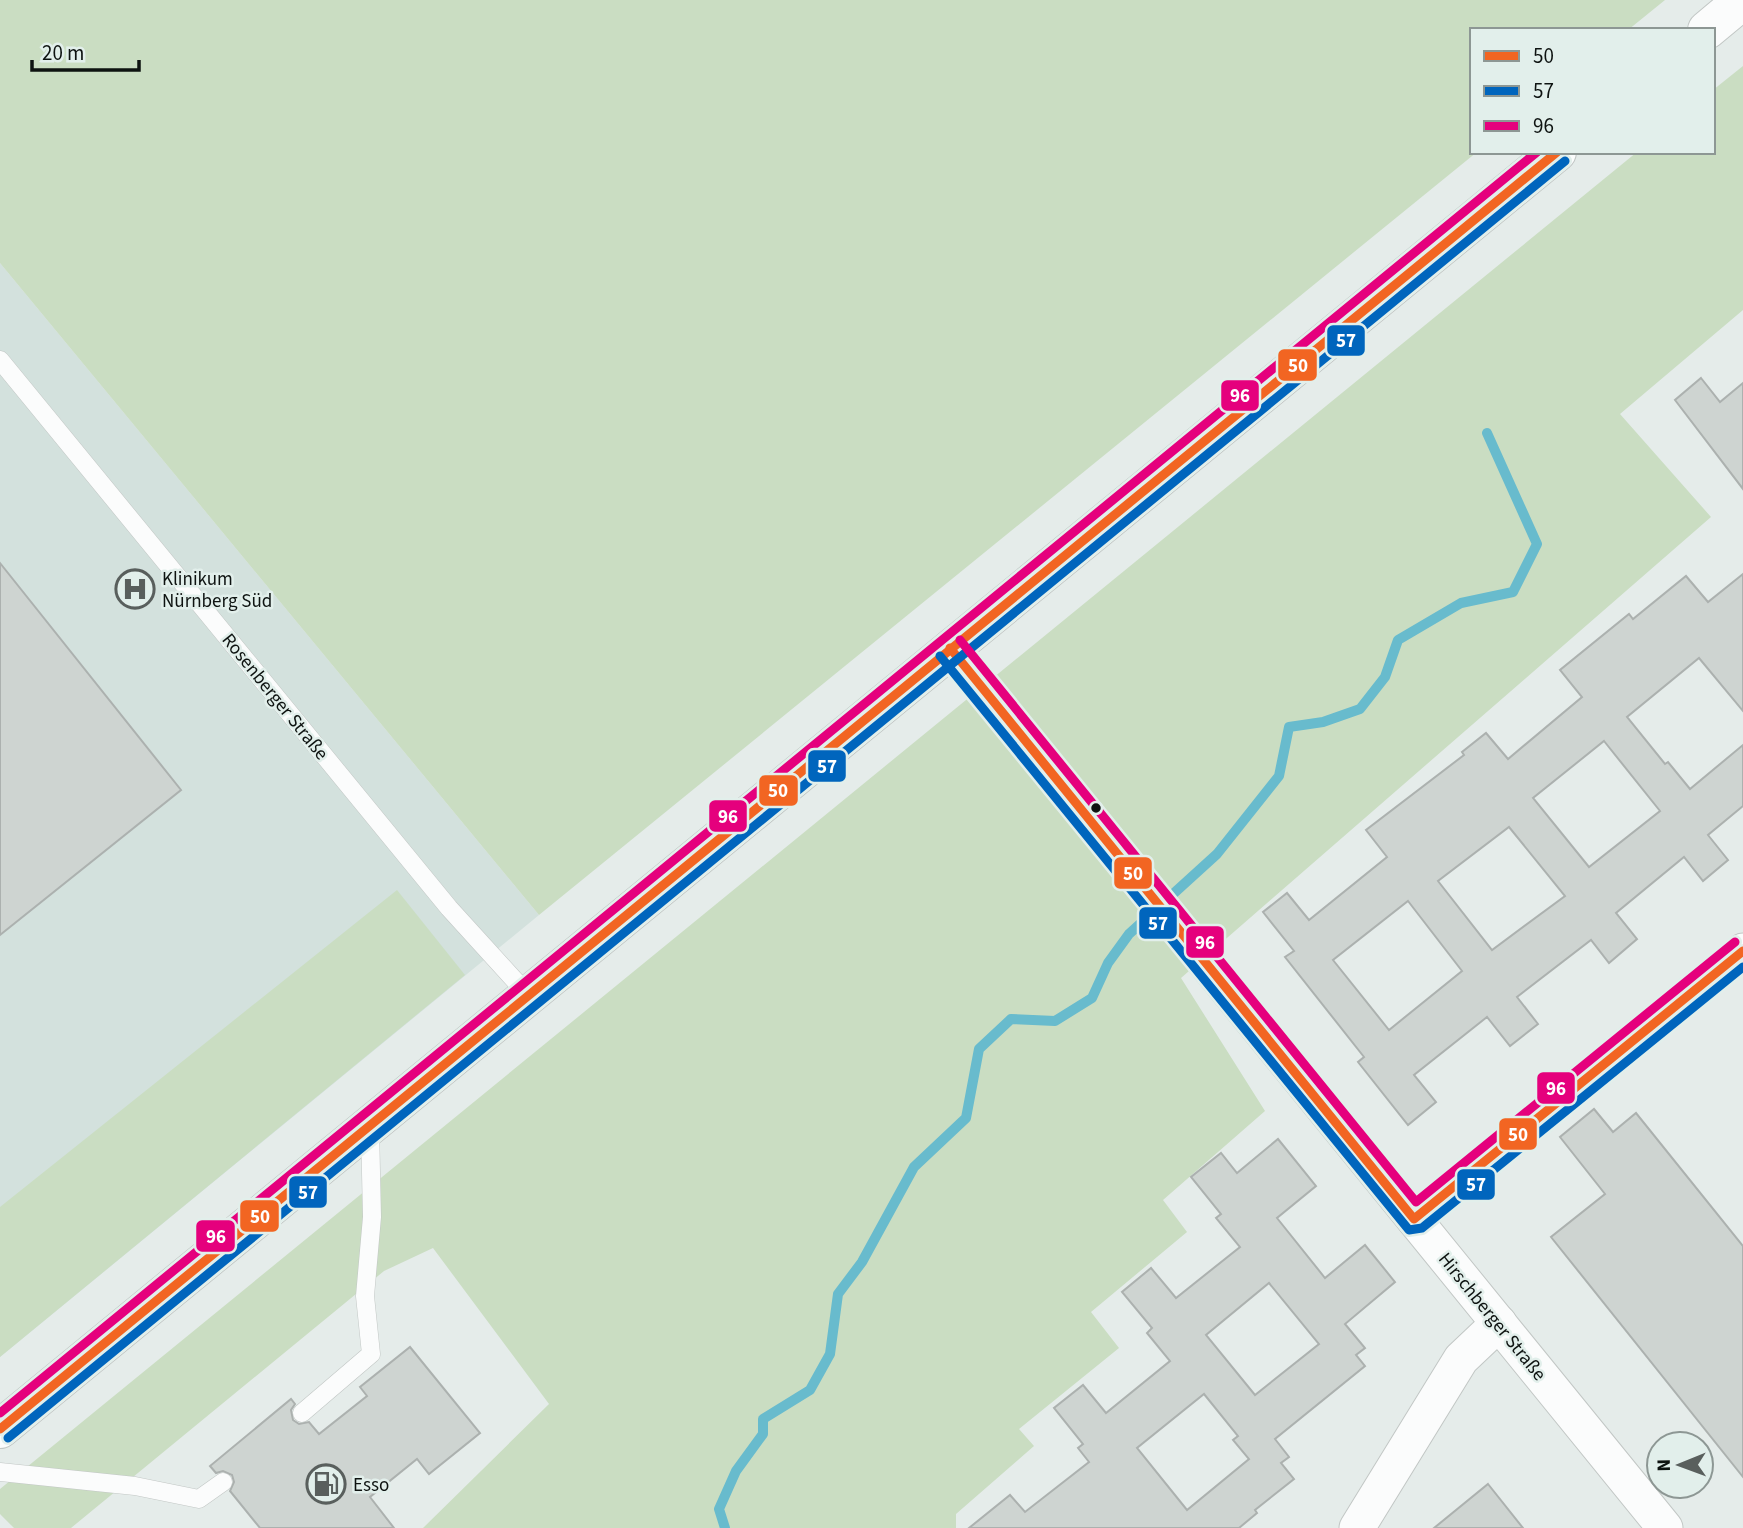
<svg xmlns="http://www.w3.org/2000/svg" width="1743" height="1528" font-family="'Source Sans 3',sans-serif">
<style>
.built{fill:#d3e1dd}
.green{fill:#caddc2}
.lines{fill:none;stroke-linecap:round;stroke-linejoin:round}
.stream{stroke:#68bbcd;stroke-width:10}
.building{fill:#ced4d1;stroke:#acb1af;stroke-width:2;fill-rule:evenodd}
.lane-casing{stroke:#c2c7c5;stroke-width:19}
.street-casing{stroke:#c2c7c5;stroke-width:37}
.secondary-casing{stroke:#c2c7c5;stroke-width:40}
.lane{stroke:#fbfcfc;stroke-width:18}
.street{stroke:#fbfcfc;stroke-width:35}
.secondary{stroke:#fbfcfc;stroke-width:38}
.bus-1-casing{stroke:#e2efeb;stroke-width:14}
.bus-2-casing{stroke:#e2efeb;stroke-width:14}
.bus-3-casing{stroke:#e2efeb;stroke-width:14}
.bus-1{stroke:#f26522;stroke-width:9}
.bus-2{stroke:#0065bd;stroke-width:9}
.bus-3{stroke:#e5007d;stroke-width:9}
.bus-dot{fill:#0e1311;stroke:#e2efeb;stroke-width:2.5}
.labels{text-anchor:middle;stroke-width:5;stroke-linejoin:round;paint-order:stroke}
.poi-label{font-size:19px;fill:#0e1311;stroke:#e2efeb;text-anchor:start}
.street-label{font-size:19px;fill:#0e1311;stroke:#e2efeb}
.line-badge{stroke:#e2efeb;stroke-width:2.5}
.badge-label{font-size:19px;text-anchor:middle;font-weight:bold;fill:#fff}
</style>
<rect width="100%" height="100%" fill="#e5ecea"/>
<!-- built -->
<path class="built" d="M0,263L539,915L0,1357Z"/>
<!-- green -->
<g class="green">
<path d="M0,0H1665L1628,30H1472V152H1477L539,915L0,263Z"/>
<path d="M1743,66V310L1620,414L1711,517L1181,978L1265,1111L1163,1200L1187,1232L1091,1312L1119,1348L1019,1429L1034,1446L956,1514V1528H423L549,1404L433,1248L384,1271L71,1528H14L0,1514V1489L1637,152H1713V90Z"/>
<path d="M397,890L465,975L0,1357V1207Z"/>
</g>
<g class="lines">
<!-- stream -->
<path class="stream" d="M725,1528L719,1509L736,1471L763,1434V1419L810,1390L830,1354L838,1294L862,1262L914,1167L966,1118L979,1049L1011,1019L1055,1021L1092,998L1108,963L1129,934L1217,854L1279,776L1289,727L1323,722L1360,709L1385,677L1398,640L1461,603L1513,592L1537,544L1487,433"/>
</g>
<!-- building -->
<g class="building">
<path d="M1701,378L1720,402L1743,383V489L1675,400Z"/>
<path d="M0,563L181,790L0,935Z"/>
<path d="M1743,574V711L1699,658L1627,717L1665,764L1668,762L1690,789L1743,745V806L1708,835L1728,860L1703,881L1684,857L1616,913L1637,939L1609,963L1591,940L1517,997L1538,1024L1510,1046L1487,1017L1414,1075L1436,1102L1408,1125L1358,1062L1364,1057L1285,957L1294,951L1263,912L1287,893L1309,920L1387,857L1366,830L1464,755L1462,752L1486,733L1508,759L1582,697L1560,670L1629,614L1633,619L1686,576L1708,602ZM1604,741L1660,811L1589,867L1533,798ZM1509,827L1565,896L1492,950L1438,881ZM1408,901L1462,971L1389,1030L1333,960Z"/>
<path d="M1594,1109L1613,1132L1636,1113L1743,1246V1477L1551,1237L1605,1194L1560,1137Z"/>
<path d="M1278,1139L1316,1186L1277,1218L1325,1278L1365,1245L1395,1282L1345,1324L1365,1348L1356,1355L1365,1366L1275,1439L1289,1457L1281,1463L1294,1479L1255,1510L1257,1513L1239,1528H969L1010,1495L1025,1512L1089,1462L1078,1448L1083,1444L1054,1408L1083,1385L1106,1413L1170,1361L1147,1333L1152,1328L1122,1292L1151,1268L1176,1298L1240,1247L1216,1218L1221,1214L1191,1177L1221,1153L1237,1173ZM1269,1283L1319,1344L1255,1395L1206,1335ZM1204,1394L1238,1436L1233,1440L1249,1459L1187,1510L1137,1448Z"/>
<path d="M410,1347L480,1433L429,1474L417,1459L370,1497L394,1528H260L230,1491L234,1482L232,1475L223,1471L216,1473L210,1466L291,1399L295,1404L291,1410L293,1420L299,1424L309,1422L319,1434L367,1396L360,1387Z"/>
<path d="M1488,1484L1523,1528H1434Z"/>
</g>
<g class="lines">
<!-- lane casing -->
<g class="lane-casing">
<g id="lane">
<path d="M0,360L449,908L529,996"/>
<path d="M302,1413L371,1354L365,1296L372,1217L370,1128"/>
<path d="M0,1472L135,1486L199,1499L223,1482"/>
</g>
</g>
<!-- street casing -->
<g class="street-casing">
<g id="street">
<path d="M950,648L1665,1528"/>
<path d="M1414,1219L1743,951"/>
<path d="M1357,1528L1461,1359L1499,1323"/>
</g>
</g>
<!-- secondary casing -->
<g class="secondary-casing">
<g id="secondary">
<path d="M1707,30L1743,0"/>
<path d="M0,1429L1557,152"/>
</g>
</g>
<!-- lane -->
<use href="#lane" class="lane"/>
<!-- street -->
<use href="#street" class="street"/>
<!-- secondary -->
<use href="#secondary" class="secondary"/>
<!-- bus-1 casing -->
<g class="bus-1-casing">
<g id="bus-1">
<path d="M950,648L1414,1219L1743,951"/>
<path d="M0,1429L1557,152"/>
</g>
</g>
<!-- bus-2 casing -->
<g class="bus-2-casing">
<g id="bus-2">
<path d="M940,656L1409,1230L1422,1228L1743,967"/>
<path d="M8,1438L1565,161"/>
</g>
</g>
<!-- bus-3 casing -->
<g class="bus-3-casing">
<g id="bus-3">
<path d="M960,640L1416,1202L1735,942"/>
<path d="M0,1413L1537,152"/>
</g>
</g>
<!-- bus-1 -->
<use href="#bus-1" class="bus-1"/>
<!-- bus-2 -->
<use href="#bus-2" class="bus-2"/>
<!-- bus-3 -->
<use href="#bus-3" class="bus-3"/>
</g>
<!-- icons -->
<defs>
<g id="hospital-ring" transform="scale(2.0125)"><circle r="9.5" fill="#e2efeb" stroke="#595f5d" stroke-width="1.5"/><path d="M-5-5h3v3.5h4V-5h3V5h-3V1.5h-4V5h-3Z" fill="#595f5d"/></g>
<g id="fuel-ring" transform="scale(2.0125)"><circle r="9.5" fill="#e2efeb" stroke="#595f5d" stroke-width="1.5"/><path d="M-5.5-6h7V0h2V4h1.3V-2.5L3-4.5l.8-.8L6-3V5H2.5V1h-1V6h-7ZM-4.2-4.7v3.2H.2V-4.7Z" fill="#595f5d"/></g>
</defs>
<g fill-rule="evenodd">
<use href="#hospital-ring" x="135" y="589"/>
<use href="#fuel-ring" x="326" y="1484"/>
</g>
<!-- markers -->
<circle class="bus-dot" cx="1096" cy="808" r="6"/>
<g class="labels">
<!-- poi labels -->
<g class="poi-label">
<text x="162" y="585">Klinikum<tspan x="162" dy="22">Nürnberg Süd</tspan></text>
<text x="353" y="1491">Esso</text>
</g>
<!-- street labels -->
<g class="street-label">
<text transform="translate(276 696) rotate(51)" y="7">Rosenberger Straße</text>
<text transform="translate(1493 1316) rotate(51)" y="7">Hirschberger Straße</text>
</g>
</g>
<g class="line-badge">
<rect x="1326" y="324" width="40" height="33" rx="7" fill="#0065bd"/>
<rect x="1277" y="348" width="41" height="34" rx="7" fill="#f26522"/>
<rect x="1220" y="379" width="40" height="33" rx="7" fill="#e5007d"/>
<rect x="807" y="749" width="40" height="34" rx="7" fill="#0065bd"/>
<rect x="758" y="774" width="41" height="33" rx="7" fill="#f26522"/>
<rect x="708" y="799" width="40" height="34" rx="7" fill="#e5007d"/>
<rect x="1113" y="856" width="40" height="34" rx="7" fill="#f26522"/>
<rect x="1138" y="906" width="40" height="34" rx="7" fill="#0065bd"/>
<rect x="1185" y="925" width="40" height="34" rx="7" fill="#e5007d"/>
<rect x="1536" y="1071" width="40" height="34" rx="7" fill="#e5007d"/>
<rect x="1498" y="1117" width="40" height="34" rx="7" fill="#f26522"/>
<rect x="1456" y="1168" width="40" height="33" rx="7" fill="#0065bd"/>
<rect x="288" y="1175" width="40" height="34" rx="7" fill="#0065bd"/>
<rect x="239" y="1199" width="41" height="34" rx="7" fill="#f26522"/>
<rect x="195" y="1219" width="41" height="34" rx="7" fill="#e5007d"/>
</g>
<g class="badge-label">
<text x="1346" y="347">57</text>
<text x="1298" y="372">50</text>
<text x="1240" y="402">96</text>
<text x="827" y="773">57</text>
<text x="778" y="797">50</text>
<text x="728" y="823">96</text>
<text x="1133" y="880">50</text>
<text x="1158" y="930">57</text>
<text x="1205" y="949">96</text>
<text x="1556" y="1095">96</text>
<text x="1518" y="1141">50</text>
<text x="1476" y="1191">57</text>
<text x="308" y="1199">57</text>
<text x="260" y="1223">50</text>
<text x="216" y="1243">96</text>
</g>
<!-- legend -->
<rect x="1470" y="28" width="245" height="126" fill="#e2efeb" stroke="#8d9794" stroke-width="2"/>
<rect x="1484" y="51" width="35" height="10" fill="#f26522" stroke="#8d9794" stroke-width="2"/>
<text x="1533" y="63" font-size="21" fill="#0e1311">50</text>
<rect x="1484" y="86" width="35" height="10" fill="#0065bd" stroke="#8d9794" stroke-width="2"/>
<text x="1533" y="98" font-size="21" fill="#0e1311">57</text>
<rect x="1484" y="121" width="35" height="10" fill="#e5007d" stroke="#8d9794" stroke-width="2"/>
<text x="1533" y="133" font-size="21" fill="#0e1311">96</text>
<!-- north arrow -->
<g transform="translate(1680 1465) rotate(269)"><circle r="33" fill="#e2efeb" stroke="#8d9794" stroke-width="2"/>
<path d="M0-5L12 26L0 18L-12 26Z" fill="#595f5d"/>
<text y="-10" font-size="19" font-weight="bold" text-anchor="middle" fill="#0e1311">N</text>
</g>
<!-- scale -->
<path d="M32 60v10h107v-10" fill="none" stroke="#0e1311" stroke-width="3.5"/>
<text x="42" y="60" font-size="21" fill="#0e1311" stroke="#e2efeb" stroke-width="5" paint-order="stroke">20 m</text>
</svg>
